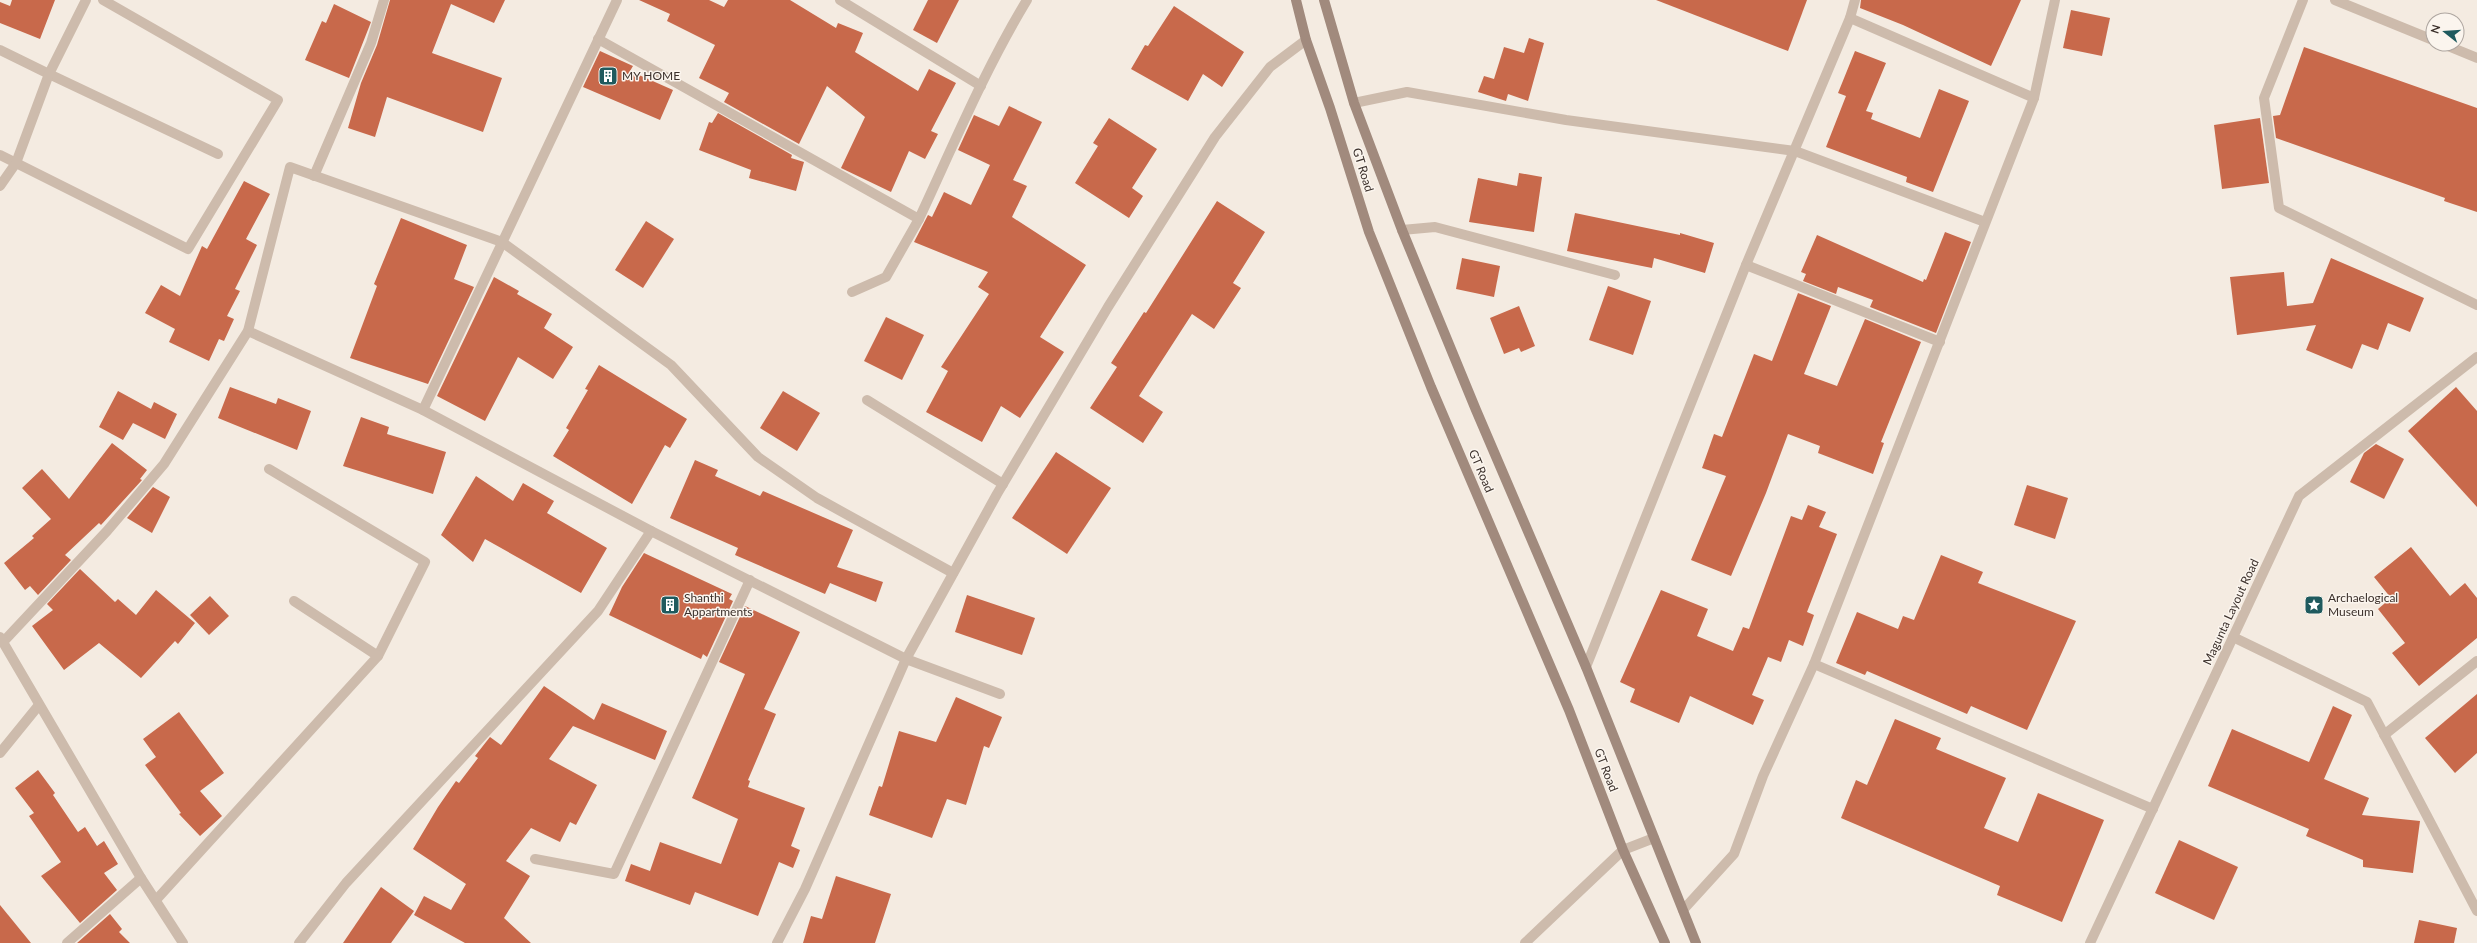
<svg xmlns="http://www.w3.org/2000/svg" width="2477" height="943" font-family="Lato,sans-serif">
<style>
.building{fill:#c8694b}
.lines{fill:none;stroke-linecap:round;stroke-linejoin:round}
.service{stroke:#cdbbac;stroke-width:10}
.minor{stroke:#cdbbac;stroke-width:10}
.tertiary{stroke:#cdbbac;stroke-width:10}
.secondary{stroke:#a18a7d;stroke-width:10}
.labels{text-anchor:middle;stroke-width:3;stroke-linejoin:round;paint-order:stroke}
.poi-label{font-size:12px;fill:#3b302b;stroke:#fbf5ee;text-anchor:start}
.street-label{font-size:12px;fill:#3b302b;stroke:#fbf5ee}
</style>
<rect width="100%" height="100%" fill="#f4ebe1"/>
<!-- building -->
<g class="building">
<path d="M12,0H55L40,39L0,23V2L10,6Z"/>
<path d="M390,0H505L494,23L451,4L432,53L502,78L483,132L387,97L375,137L348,128L361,83L377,45Z"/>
<path d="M639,0H709L724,7L728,0H790L836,28L838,23L863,33L855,52L918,91L929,69L956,83L931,131L938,134L925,159L909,151L891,192L841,168L865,117L827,86L799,144L724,102L729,93L699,78L715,45L667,21L670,14Z"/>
<path d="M928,0H959L937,43L913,30Z"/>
<path d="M1656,0H1807L1788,51Z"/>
<path d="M1861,0H2021L1991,66L1903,25L1860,8Z"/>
<path d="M334,4L371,22L349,78L305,60L322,21L326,23Z"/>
<path d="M1174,6L1244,52L1222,87L1203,74L1188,101L1131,69L1145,45L1148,46Z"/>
<path d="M2071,10L2110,18L2102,56L2063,48Z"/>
<path d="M1529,38L1544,43L1528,101L1508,94L1506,101L1478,92L1484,76L1494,79L1504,47L1524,53Z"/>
<path d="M2304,47L2477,108V212L2444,201L2445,198L2276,138L2273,116L2280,115Z"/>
<path d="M600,51L633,66L630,71L673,90L660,120L583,87Z"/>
<path d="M1855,51L1886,63L1866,111L1873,113L1871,119L1920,138L1939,89L1969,101L1933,192L1906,182L1907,177L1826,147L1846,96L1838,93Z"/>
<path d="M1009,106L1042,122L1013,180L1027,186L1012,217L1086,265L1040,337L1064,352L1020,418L1001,406L982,442L926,412L948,371L941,367L989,294L978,287L988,272L914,242L928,215L932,217L944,192L971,205L990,165L958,150L974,115L999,126Z"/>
<path d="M718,113L792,155L791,158L804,162L796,191L749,178L751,170L699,150L709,122L712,123Z"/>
<path d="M1109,118L1157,149L1132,188L1143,196L1129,218L1075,183L1098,146L1093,143Z"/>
<path d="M2260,118L2269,183L2222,189L2214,125Z"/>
<path d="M1519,173L1542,177L1534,232L1469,222L1478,178L1517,186Z"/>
<path d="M244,181L270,194L246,239L257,245L235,289L240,291L227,316L234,319L224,341L219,339L209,361L169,342L175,329L145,313L161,285L180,296L202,246L207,249Z"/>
<path d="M1217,201L1265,232L1233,283L1241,288L1214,329L1192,314L1139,396L1163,412L1143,443L1090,408L1117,367L1111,363L1144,312L1146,313Z"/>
<path d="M1575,213L1680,235V233L1714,243L1705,273L1654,258L1652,268L1567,251Z"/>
<path d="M401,218L467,245L454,279L474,287L428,384L350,358L377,286L374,284Z"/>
<path d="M646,221L674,239L643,288L615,270Z"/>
<path d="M1945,232L1971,242L1936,333L1870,307L1873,300L1838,287L1836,294L1803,281L1806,274L1801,272L1817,235L1923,282L1924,279L1926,280Z"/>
<path d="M1462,258L1500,266L1494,297L1456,289Z"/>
<path d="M2331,258L2424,298L2410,332L2388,323L2378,350L2362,344L2352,369L2306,350L2316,325L2237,335L2230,277L2284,272L2287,306L2313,303Z"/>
<path d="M494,277L519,291L517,294L552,314L544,328L573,347L553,379L518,357L485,421L437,396Z"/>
<path d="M1608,286L1651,301L1633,355L1589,340Z"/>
<path d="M1798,293L1831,306L1804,374L1837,386L1865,319L1921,342L1881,442L1884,443L1873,474L1818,453L1820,446L1788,434L1766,493L1731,576L1691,560L1726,476L1702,468L1714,434L1722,437L1754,354L1772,361Z"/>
<path d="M1519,306L1535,346L1521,352L1519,348L1504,354L1490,318Z"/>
<path d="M886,317L924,335L902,380L864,361Z"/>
<path d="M599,365L687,419L670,448L665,445L632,504L553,456L569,430L566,428L588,390L585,389Z"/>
<path d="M230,387L276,404L278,398L311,411L297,450L218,418Z"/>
<path d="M2456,387L2477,411V507L2408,431Z"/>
<path d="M118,391L151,409L154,402L177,414L165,439L133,423L123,440L99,427Z"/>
<path d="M783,391L820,413L797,451L760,428Z"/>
<path d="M361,417L389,427L387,434L446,452L433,494L343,466Z"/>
<path d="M112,443L147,470L140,479L142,480L101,525L99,523L65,555L71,560L38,595L30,586L25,590L4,563L34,538L32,536L51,519L22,488L42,469L69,499Z"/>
<path d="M2376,444L2404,459L2384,499L2350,482L2364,453Z"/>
<path d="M1056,452L1111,488L1067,554L1012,518Z"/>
<path d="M695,460L718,470L715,476L760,496L763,491L853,530L837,567L883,582L876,602L830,583L825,594L735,555L738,548L670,518Z"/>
<path d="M476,476L513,501L523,483L554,501L547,513L607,548L581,593L485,539L473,562L441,535Z"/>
<path d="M2027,485L2068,498L2055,539L2014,525Z"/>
<path d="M153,487L170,497L152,533L127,518Z"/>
<path d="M1808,505L1826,512L1819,527L1837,534L1807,612L1814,615L1803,646L1789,640L1781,662L1768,657L1752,695L1764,700L1753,725L1690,696L1679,723L1630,702L1635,689L1620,682L1661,590L1708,609L1697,636L1733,651L1743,627L1749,629L1791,516L1802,520Z"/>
<path d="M2411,547L2450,596L2465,583L2477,598V638L2419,686L2392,653L2405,643L2378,609L2391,598L2374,577Z"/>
<path d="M644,553L732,594L729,599L733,601L707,657L703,654L701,659L609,615L622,587Z"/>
<path d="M1941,555L1983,572L1978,583L2076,621L2027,730L1971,706L1967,714L1867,671L1865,675L1836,663L1857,612L1898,629L1903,616L1914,620Z"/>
<path d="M80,569L115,602L118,599L136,615L156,590L195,623L178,644L175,641L141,678L99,643L64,670L32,626L53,610L47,604Z"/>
<path d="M967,595L1035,618L1022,655L955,632Z"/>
<path d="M210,596L229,616L209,635L190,615Z"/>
<path d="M745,606L800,632L764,709L776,714L748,780L750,781L748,787L805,808L791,846L800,850L793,868L779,862L758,916L695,892L690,905L625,881L631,864L650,871L660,842L721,864L738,819L692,798L745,674L719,662Z"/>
<path d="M544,686L594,720L602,703L667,731L655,760L573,726L549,759L597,785L576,825L570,822L560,842L531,828L506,861L530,876L504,918L531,943H465L414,915L424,896L451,910L466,884L413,849L438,807L456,781L459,783L478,758L475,756L486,742L490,737L501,745Z"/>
<path d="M2477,694V753L2455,773L2425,738Z"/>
<path d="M956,697L1002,717L989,748L984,746L966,805L947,799L932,838L869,815L879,786L882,787L899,731L936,742Z"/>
<path d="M2333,706L2352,715L2324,779L2369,798L2362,815L2420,821L2413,873L2363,867V860L2306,836L2309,829L2208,786L2232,729L2309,762Z"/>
<path d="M179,712L224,773L200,791L222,816L200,836L179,814L181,813L145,765L156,757L143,739Z"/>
<path d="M1895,719L1941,738L1936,749L2006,778L1984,828L2018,842L2038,793L2104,820L2062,922L1997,895L2000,886L1841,818L1856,780L1867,785Z"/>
<path d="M38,770L55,793L53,795L78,832L85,827L97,846L104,841L118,864L104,873L117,890L80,923L41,876L61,862L29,816L34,813L15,788Z"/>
<path d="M2179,840L2238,867L2214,920L2155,893Z"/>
<path d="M836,876L891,894L875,943H803L811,916L822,919Z"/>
<path d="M381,887L414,911L391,943H343Z"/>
<path d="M0,905L31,943H0Z"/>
<path d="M110,914L122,929L119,932L130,943H77Z"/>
<path d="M2419,920L2457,928L2454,943H2414Z"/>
</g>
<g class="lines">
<!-- service -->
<g class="service">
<path d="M49,74L218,154"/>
<path d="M852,292L886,277L919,219"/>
</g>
<!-- minor -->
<g class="minor">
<path d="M840,0L981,86"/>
<path d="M2303,0L2264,98L2279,208L2477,305"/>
<path d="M2335,0L2433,40"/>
<path d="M1850,18L2034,98"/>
<path d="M598,39L919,219C953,146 985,69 1027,0"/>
<path d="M2443,44L2477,58"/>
<path d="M0,50L49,74"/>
<path d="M1354,103L1407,92L1566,120L1795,151L1985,222"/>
<path d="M0,155L188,249L278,100L103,0"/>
<path d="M314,176L371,43L384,0"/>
<path d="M0,186L16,163L49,74L86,0"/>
<path d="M1402,230L1435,227L1615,275"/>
<path d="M1746,265L1940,342"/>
<path d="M248,331L423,410L651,531L906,659L1000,694"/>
<path d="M867,400L1003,484"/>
<path d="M423,410L617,0"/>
<path d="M269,469L425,562L378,656"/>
<path d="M2233,637L2367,702L2477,911"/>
<path d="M3,642L107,531L164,464L248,331L290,167L502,242L671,365L758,457L817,498L953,573"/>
<path d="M1814,664L2153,809"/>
<path d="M1586,667L1746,265L1850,18L1855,0"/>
<path d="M2384,735L2477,661"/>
<path d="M0,753L39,705"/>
<path d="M535,859L614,874L750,580"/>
<path d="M156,900L378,656L294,601"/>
<path d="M1683,910L1734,854L1763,776L1814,664L2034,98L2055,0"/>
<path d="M67,943L141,878"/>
<path d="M299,943L346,883L598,611L651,531"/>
<path d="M1525,943L1623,850L1654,838"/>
</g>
<!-- tertiary -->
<g class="tertiary">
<path d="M0,637L141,878L183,943"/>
<path d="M777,943L805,889L906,659L997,494L1108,307L1215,137L1270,67L1306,40"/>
<path d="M2090,943L2299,496L2477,357"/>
</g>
<!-- secondary -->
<g class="secondary">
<path d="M1296,0L1306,40L1330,108L1369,232L1431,387L1569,710L1623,850L1665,943"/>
<path d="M1324,0L1354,103L1402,230L1476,410L1586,667L1696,943"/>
</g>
</g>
<!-- icons -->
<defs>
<g id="building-square" transform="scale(1)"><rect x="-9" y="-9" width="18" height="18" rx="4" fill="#1f5a5e" stroke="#fbf5ee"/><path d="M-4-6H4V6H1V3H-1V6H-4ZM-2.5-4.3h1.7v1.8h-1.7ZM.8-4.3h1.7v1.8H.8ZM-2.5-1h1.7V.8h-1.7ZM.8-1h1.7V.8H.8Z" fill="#fff"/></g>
<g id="sight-square" transform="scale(1)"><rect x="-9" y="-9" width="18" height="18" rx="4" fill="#1f5a5e" stroke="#fbf5ee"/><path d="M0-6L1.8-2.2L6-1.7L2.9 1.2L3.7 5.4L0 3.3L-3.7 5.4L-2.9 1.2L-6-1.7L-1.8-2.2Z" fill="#fff"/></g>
</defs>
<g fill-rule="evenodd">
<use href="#building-square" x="608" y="76"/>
<use href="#building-square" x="670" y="605"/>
<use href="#sight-square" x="2314" y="605"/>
</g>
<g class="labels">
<!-- poi labels -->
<g class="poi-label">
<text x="622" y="80">MY HOME</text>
<text x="684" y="602">Shanthi<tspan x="684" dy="14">Appartments</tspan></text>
<text x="2328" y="602">Archaelogical<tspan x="2328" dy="14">Museum</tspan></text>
</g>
<!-- street labels -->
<g class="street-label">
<text transform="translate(1363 170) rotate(73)" y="4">GT Road</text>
<text transform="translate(1481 471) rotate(67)" y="4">GT Road</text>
<text transform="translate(2231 612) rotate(-65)" y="4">Magunta Layout Road</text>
<text transform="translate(1606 770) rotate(69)" y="4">GT Road</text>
</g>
</g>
<!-- north arrow -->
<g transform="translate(2445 32) rotate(287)"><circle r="19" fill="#fbf5ee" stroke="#aea6a0"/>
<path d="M0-3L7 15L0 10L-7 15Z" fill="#1f5a5e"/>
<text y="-6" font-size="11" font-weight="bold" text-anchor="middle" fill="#3b302b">N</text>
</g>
</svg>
